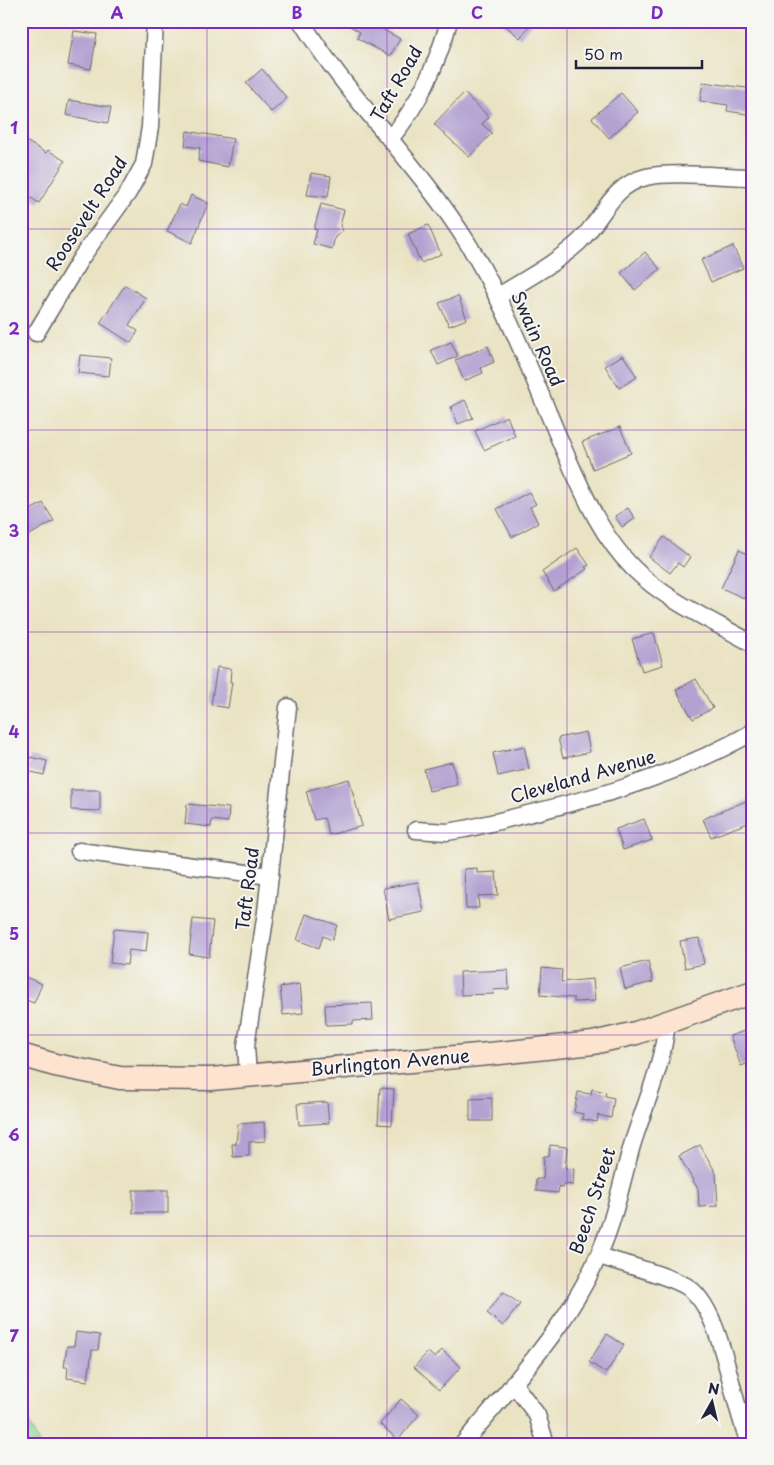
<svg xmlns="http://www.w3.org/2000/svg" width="774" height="1465" font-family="'Playpen Sans',sans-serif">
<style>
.green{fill:#8ed691;stroke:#587c66}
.building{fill:#b2a1d1}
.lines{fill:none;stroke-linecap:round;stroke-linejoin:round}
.street-casing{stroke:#68666b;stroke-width:19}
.secondary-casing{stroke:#68666b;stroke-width:25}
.street{stroke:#fff;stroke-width:16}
.secondary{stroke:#fde4d1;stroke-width:22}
.grid{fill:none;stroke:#7b2cbf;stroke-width:1;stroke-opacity:0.55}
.labels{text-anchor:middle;stroke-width:4;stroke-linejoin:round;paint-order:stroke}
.street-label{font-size:18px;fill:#22223b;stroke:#f6f6f2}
.neatline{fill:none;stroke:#7b2cbf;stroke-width:2}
.grid-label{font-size:16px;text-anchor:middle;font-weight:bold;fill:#7b2cbf}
</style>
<rect width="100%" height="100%" fill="#f6f6f2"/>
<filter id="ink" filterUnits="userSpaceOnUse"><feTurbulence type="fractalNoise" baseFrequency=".02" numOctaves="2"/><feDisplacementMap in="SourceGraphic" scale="10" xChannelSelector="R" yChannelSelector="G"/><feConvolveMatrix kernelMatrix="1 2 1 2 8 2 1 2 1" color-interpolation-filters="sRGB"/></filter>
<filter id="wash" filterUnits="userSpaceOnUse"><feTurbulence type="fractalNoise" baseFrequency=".0096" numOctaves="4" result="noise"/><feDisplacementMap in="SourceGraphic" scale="20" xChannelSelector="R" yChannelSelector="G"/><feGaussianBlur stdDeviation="1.12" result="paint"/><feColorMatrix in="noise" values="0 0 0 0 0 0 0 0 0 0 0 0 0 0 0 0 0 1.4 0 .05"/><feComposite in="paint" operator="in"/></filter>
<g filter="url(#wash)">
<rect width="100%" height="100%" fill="#eae3c3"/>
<!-- green -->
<path class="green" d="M21,1407L37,1440L40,1444H21Z"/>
<g id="blocks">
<!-- building -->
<g class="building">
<path d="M341,21H368L400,39L390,56L357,38L360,32Z"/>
<path d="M500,21H533L520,38Z"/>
<path d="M74,31L97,34L91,69L68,65Z"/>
<path d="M262,69L287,98L271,112L246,83Z"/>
<path d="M703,82L753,89V115L727,111L728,105L700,101Z"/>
<path d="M464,93L489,117L482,124L492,133L469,157L434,124Z"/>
<path d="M621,93L638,112L609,138L592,118Z"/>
<path d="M69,100L111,107L108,123L66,115Z"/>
<path d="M187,131L233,139L228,167L198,161L200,148L185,146Z"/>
<path d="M21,138L46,153L48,150L65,161L39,203L21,192Z"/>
<path d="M311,173L331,176L328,197L307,195Z"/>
<path d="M191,195L208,203L192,243L167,231L180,204L186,207Z"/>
<path d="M321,204L344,210L340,226L343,230L335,237L332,249L313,244L317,230L314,229Z"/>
<path d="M428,225L441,254L421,263L408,234Z"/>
<path d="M733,246L743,268L711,282L701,260Z"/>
<path d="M645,252L660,269L635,290L621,273Z"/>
<path d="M125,285L146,298L129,325L138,331L131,343L100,323Z"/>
<path d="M458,296L467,319L449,326L439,303Z"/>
<path d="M451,342L458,356L438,365L431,350Z"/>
<path d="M488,346L494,362L481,368L483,373L464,381L455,360Z"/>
<path d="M80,355L111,358L109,376L78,373Z"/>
<path d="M623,355L637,377L619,388L605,366Z"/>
<path d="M465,400L473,418L458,424L451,407Z"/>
<path d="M507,416L515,436L484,450L475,431Z"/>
<path d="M620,427L631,453L593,469L582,442Z"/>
<path d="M529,492L536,504L530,507L538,523L512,537L497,509Z"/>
<path d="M43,503L54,521L21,540V515Z"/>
<path d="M628,508L635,519L622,527L615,516Z"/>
<path d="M664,537L690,557L683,567L678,563L670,573L649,557Z"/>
<path d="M577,548L589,565L585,567L587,569L554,591L542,572Z"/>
<path d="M739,550L753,557V602L721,588Z"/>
<path d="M654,633L663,665L642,671L632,639Z"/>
<path d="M217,667L231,669L230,682H232L228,708L211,705Z"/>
<path d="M696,679L713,708L693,719L676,690Z"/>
<path d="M586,732L590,752L563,758L558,738Z"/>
<path d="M524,746L529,769L498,776L493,753Z"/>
<path d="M30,757L47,761L44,775L27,771Z"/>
<path d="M452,762L457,785L429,791L424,769Z"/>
<path d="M349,779L362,826L329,835L324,818L314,820L306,791Z"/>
<path d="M71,790H100V811L71,810Z"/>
<path d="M753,798V821L711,837L703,819Z"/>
<path d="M187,804L229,808L228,822L212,820L211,827L185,824Z"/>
<path d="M644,819L652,840L623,850L616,829Z"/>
<path d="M477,868V873L496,872L498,895L478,896L479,908H466L464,869Z"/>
<path d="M418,882L424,912L389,919L383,888Z"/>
<path d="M306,914L337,925L332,940L323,936L319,948L297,940Z"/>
<path d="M193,919L213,921L209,957L189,954Z"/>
<path d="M114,929L148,932L146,952L129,950L127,965L110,963Z"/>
<path d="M699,938L704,964L685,968L680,941Z"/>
<path d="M648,961L653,982L625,989L620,968Z"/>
<path d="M542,968L562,970L561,982L593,979L595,1001L574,1002V998L540,995Z"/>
<path d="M508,970L509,989L493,990L494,994L461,995L460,972Z"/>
<path d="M21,975L42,984L34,1003L21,998Z"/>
<path d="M300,984L303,1013L283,1015L280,987Z"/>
<path d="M372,1003L373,1020L353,1021V1024L326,1025L325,1005Z"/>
<path d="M753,1028V1062L741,1066L730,1036Z"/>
<path d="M380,1088L394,1089L392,1125L378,1124Z"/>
<path d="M592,1089L606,1092L605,1096L614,1098L611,1118L598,1115L597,1122L582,1119L583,1114L574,1112L578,1092L591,1094Z"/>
<path d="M492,1098V1121H470V1099Z"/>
<path d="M327,1102L329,1123L299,1125L297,1104Z"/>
<path d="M264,1122L265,1141L249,1142V1156L233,1157L232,1144H236L238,1124Z"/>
<path d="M550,1145L567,1147L565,1168L574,1169L573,1185L563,1184V1187L559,1186L558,1193L536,1191V1179H543L544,1156H549Z"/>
<path d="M700,1145L716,1173L718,1206L699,1207L698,1189L679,1156Z"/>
<rect x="133" y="1190" width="35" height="23"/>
<path d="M503,1292L520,1304L503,1326L487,1313Z"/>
<path d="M76,1332L100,1335L98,1350H92L88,1381L67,1378L68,1367H64L67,1346H74Z"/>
<path d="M607,1334L624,1345L606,1373L589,1362Z"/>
<path d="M442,1350L461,1367L439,1390L414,1367L428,1352L435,1358Z"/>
<path d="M401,1399L419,1415L398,1440L380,1424Z"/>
</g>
</g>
</g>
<g filter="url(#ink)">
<use href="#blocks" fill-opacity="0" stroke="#68666b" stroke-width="1"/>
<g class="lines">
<!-- street casing -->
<g class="street-casing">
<g id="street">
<path d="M301,21C350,100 418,164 467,242C507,306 534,381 564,450C583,492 600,535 633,568C666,601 713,621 753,644"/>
<path d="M390,139C418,106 438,63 449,21"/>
<path d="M497,297C524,280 555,264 579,242C603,219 610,186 646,177C672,171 724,177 753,177"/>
<path d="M36,333L81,258L128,193L144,164L150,127L155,21"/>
<path d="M416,830L447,832L465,829C567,805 660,785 753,732"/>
<path d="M79,851L270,876"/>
<path d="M248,1075L246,1046L266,912L288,707"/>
<path d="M599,1256C623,1264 665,1274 686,1286C723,1307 731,1404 750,1444"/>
<path d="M513,1383L537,1415L546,1444"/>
<path d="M463,1444C513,1383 568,1327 599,1254C615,1219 622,1179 633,1142C646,1102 663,1064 667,1022"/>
</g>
</g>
<!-- secondary casing -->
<g class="secondary-casing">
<path id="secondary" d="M21,1055L55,1065L120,1078L211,1079L500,1053L593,1043L636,1033L753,992"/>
</g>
<!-- street -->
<use href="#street" class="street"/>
<!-- secondary -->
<use href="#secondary" class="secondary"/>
</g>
</g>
<!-- grid -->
<path class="grid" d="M207,21V1444M387,21V1444M567,21V1444M21,229H753M21,430H753M21,632H753M21,833H753M21,1035H753M21,1236H753"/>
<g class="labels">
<!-- street labels -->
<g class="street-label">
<text transform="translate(397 84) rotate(-60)" y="6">Taft Road</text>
<text transform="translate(87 214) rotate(-57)" y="6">Roosevelt Road</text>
<text transform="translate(537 339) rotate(66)" y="6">Swain Road</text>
<text transform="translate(583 777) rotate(-16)" y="6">Cleveland Avenue</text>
<text transform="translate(248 889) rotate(-83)" y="6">Taft Road</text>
<text transform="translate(390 1063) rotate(-5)" y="6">Burlington Avenue</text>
<text transform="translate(593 1201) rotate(-72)" y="6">Beech Street</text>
</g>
</g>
<!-- margin -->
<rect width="774" height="1465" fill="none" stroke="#f6f6f2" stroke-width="55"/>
<!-- north arrow -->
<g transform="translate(712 1402) rotate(8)" stroke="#f6f6f2" stroke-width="4" paint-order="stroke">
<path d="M0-4L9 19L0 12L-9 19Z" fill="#22223b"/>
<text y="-8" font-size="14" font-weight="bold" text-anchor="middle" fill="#22223b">N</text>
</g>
<!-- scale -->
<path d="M576 60v8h126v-8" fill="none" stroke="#22223b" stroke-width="2.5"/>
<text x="584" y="60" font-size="15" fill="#22223b" stroke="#f6f6f2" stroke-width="4" paint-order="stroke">50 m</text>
<rect x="28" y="28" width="718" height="1410" class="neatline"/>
<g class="grid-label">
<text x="117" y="19">A</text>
<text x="297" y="19">B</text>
<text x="477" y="19">C</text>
<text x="657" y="19">D</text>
<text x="14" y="134">1</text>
<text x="14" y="335">2</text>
<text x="14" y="537">3</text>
<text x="14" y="738">4</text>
<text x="14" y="940">5</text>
<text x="14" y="1141">6</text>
<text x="14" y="1342">7</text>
</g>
</svg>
